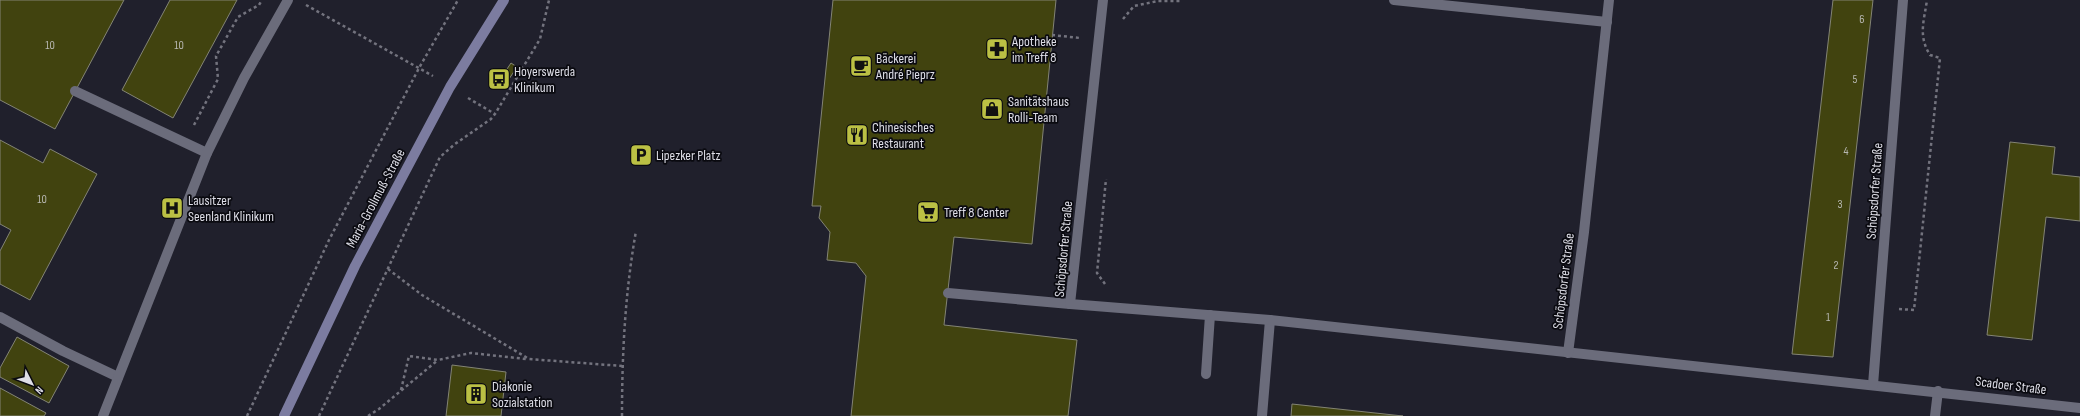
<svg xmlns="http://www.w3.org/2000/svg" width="2080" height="416" font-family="'Sofia Sans Condensed',sans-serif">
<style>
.building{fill:#41430f;stroke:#838475}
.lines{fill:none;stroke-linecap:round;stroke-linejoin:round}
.path{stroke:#73737e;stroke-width:2.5;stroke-dasharray:3 3;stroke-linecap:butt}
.lane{stroke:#6b6c7b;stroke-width:10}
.street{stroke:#6b6c7b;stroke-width:10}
.secondary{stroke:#7c7ca0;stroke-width:10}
.labels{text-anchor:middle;stroke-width:3.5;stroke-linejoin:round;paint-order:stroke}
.number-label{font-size:12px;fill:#b7b7b1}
.poi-label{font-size:14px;fill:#dedee7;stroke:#0a0a10;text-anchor:start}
.street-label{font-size:14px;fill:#dedee7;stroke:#0a0a10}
</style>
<rect width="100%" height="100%" fill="#20202c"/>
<!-- building -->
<g class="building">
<path d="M0,0H124L55,129L0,100Z"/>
<path d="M170,0H237L173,118L122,90Z"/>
<path d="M833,0H1056L1032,244L954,237L944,325L1077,340L1068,416H851L866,276L856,263L827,260L830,232L819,218L821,206H812Z"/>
<path d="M1833,0H1873L1833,357L1792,354Z"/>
<path d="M511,63L517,67L507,82L501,78Z"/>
<path d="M0,140L43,163L50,149L97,174L30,300L0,284V251L11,230L0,224Z"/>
<path d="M2010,142L2055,147L2052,174L2080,177V221L2046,217L2032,340L1987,335Z"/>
<path d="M17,337L69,366L49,403L0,377V368Z"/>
<path d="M452,365L506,372L501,416H446Z"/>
<path d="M0,388L46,413L44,416H0Z"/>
<path d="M1292,404L1403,416H1291Z"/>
</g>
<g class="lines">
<!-- path -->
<g class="path">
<path d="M306,5L433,76"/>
<path d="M1123,19L1134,6L1158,1H1180"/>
<path d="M1052,35L1080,38"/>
<path d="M468,98L495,114"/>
<path d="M194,125L218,79L216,56L238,17L259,5L262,0"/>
<path d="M388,269L422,295L529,359L622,366"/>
<path d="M1105,284L1097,273L1106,179"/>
<path d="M1899,309L1914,310L1940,58L1930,55C1918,36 1924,21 1927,0"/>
<path d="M401,390L409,356L438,360L471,353L526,359"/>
<path d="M247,416L329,240L419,68L458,0"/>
<path d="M319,416L440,157L455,144L491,119L495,114L540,39L549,0"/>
<path d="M368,416L379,409L438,360"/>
<path d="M622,416C622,354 625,293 636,231"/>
</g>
<!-- lane -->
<g class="lane">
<path d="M75,91L207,153"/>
<path d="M948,293L1070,304"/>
<path d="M0,317L63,351L118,377"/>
<path d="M1206,374L1210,315"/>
<path d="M103,416L207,153L244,78L288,0"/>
<path d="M1262,416L1270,320"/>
<path d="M1935,416L1938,391"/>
</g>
<!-- street -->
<g class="street">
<path d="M1103,0L1070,304L1270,320L2080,408"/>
<path d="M1394,0L1607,22"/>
<path d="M1568,353L1584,232L1609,0"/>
<path d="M1873,385L1903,0"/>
</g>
<!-- secondary -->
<path class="secondary" d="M284,416L355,266L450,87L504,0"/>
</g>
<!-- icons -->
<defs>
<g id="pharmacy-square" transform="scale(1.15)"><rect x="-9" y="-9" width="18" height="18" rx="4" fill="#bbc044" stroke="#0a0a10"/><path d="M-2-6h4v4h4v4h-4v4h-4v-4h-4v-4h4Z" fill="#111"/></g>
<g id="cafe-square" transform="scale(1.15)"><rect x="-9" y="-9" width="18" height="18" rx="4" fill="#bbc044" stroke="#0a0a10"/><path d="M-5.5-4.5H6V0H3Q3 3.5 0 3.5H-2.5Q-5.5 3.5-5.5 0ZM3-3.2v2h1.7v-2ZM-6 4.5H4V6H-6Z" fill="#111"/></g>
<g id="bus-square" transform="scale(1.15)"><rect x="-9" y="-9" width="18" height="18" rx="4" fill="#bbc044" stroke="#0a0a10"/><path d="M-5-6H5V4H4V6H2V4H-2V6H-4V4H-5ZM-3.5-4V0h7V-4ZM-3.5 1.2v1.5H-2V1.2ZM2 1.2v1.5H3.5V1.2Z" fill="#111"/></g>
<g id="shop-square" transform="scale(1.15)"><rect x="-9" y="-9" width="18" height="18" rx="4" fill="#bbc044" stroke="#0a0a10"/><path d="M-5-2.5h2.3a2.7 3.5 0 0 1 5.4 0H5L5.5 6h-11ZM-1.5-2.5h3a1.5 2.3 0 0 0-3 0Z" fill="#111"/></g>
<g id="restaurant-square" transform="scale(1.15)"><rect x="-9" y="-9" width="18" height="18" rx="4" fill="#bbc044" stroke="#0a0a10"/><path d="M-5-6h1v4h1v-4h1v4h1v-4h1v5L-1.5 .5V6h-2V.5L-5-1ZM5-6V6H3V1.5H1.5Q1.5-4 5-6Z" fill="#111"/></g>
<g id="parking-square" transform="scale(1.15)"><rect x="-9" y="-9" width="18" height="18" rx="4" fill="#bbc044" stroke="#0a0a10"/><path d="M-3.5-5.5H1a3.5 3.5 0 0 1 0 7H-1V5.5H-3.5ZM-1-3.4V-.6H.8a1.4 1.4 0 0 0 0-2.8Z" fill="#111"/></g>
<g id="hospital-square" transform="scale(1.15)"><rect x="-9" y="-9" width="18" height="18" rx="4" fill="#bbc044" stroke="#0a0a10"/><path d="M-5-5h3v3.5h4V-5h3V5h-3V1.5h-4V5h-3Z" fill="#111"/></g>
<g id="supermarket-square" transform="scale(1.15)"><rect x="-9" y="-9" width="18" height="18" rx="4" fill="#bbc044" stroke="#0a0a10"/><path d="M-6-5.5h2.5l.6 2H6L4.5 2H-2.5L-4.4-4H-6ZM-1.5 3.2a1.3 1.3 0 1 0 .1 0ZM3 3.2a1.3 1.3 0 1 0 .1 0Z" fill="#111"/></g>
<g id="building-square" transform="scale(1.15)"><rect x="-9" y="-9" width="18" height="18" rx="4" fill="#bbc044" stroke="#0a0a10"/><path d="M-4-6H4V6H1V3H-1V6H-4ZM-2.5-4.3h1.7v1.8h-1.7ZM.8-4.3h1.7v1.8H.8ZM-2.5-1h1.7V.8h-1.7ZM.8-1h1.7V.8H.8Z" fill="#111"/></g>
</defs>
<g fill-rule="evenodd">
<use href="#pharmacy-square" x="997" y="49"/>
<use href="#cafe-square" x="861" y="66"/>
<use href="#bus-square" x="499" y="79"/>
<use href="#shop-square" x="992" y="109"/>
<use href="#restaurant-square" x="857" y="135"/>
<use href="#parking-square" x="641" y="155"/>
<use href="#hospital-square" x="172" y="208"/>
<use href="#supermarket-square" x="928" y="212"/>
<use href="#building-square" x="476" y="394"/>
</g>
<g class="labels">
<!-- number labels -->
<g class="number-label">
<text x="1862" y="23">6</text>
<text x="50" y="49">10</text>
<text x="179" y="49">10</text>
<text x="1855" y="83">5</text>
<text x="1846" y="155">4</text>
<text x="42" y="203">10</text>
<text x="1840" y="208">3</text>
<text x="1836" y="269">2</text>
<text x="1828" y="321">1</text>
</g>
<!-- poi labels -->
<g class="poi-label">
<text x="1012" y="46">Apotheke<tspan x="1012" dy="16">im Treff 8</tspan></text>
<text x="876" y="63">Bäckerei<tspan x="876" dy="16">André Pieprz</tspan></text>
<text x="514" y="76">Hoyerswerda<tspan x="514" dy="16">Klinikum</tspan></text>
<text x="1008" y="106">Sanitätshaus<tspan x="1008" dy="16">Rolli-Team</tspan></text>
<text x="872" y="132">Chinesisches<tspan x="872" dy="16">Restaurant</tspan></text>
<text x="656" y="160">Lipezker Platz</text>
<text x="188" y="205">Lausitzer<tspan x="188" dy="16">Seenland Klinikum</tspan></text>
<text x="944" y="217">Treff 8 Center</text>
<text x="492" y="391">Diakonie<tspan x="492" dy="16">Sozialstation</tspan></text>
</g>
<!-- street labels -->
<g class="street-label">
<text transform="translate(1874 191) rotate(-86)" y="5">Schöpsdorfer Straße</text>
<text transform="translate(375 198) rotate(-62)" y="5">Maria-Grollmuß-Straße</text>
<text transform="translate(1063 249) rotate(-85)" y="5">Schöpsdorfer Straße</text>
<text transform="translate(1563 281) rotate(-83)" y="5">Schöpsdorfer Straße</text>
<text transform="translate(2011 385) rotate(7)" y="5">Scadoer Straße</text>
</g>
</g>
<!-- north arrow -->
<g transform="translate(32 384) rotate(132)" stroke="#0a0a10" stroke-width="3" paint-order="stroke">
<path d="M0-3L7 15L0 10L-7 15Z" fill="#dedee7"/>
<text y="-6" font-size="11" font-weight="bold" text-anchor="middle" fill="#dedee7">N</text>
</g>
</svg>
